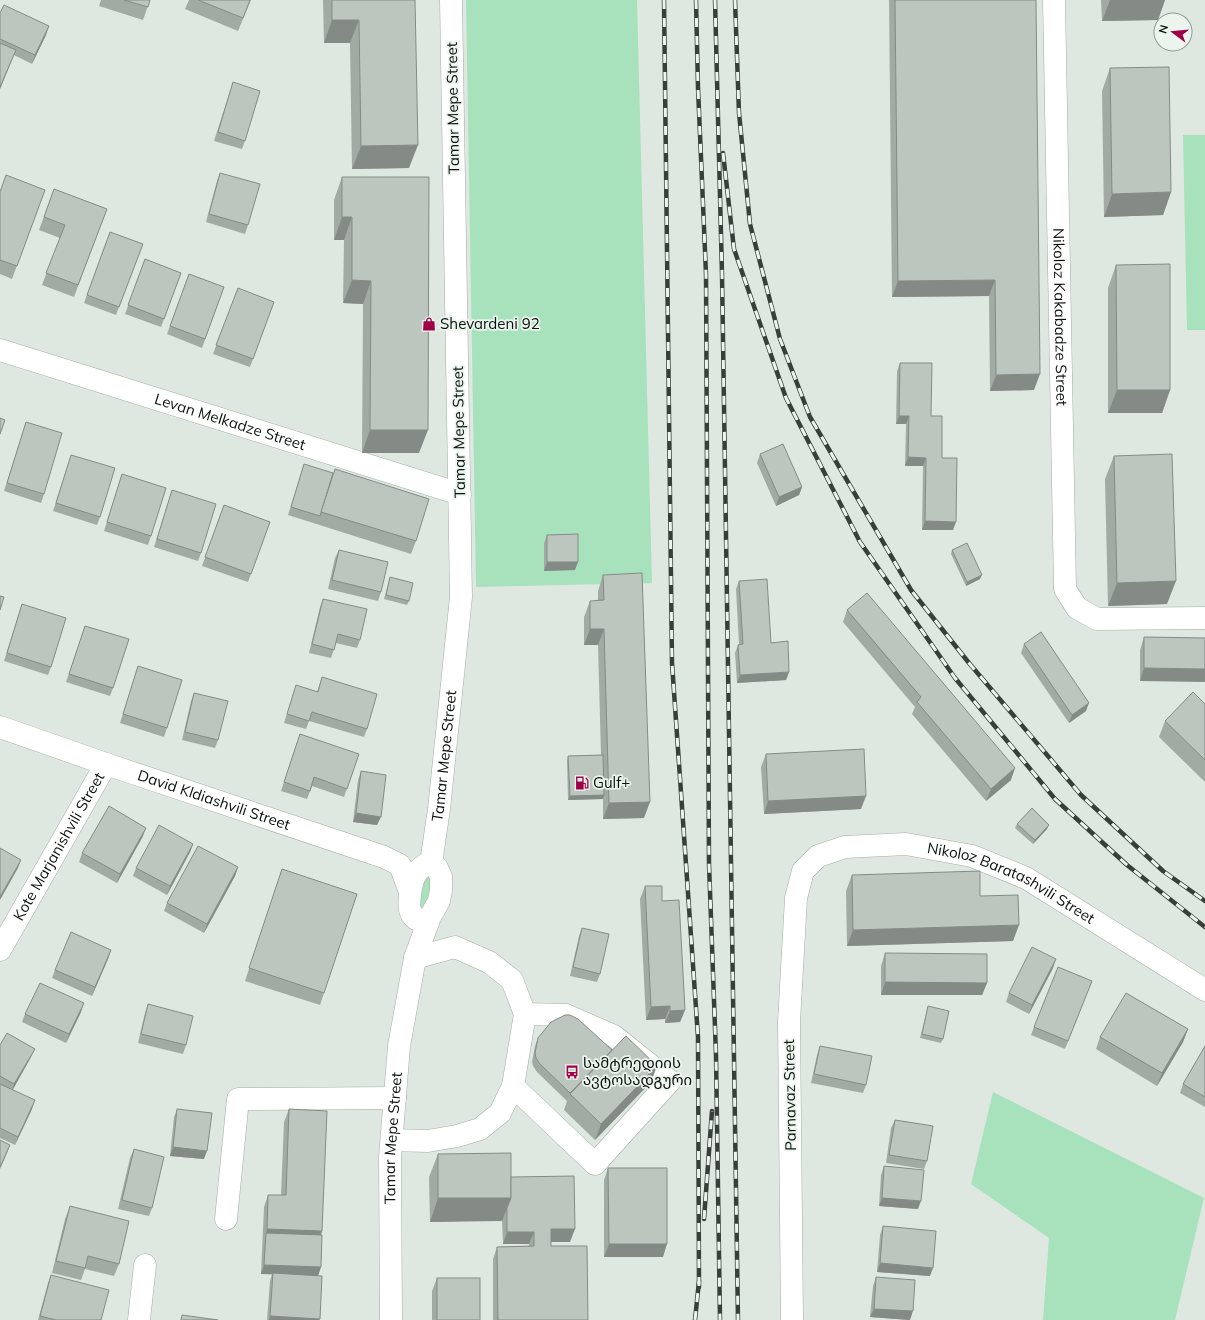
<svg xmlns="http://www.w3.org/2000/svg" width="1205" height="1320" font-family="Mulish,'Noto Sans Georgian',sans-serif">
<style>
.green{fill:#a8e2bc}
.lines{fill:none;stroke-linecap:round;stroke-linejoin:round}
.minor-casing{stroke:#a3ada6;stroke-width:23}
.major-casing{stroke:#a3ada6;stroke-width:23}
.minor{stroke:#fff;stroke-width:22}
.major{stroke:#fff;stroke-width:22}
.rail-casing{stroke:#393e3b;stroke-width:4.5}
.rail{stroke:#ebf5ee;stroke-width:3;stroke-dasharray:9;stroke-linecap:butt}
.wall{fill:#a2aaa4}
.shaded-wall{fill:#848b86}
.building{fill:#bcc6bf;stroke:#848b86}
.labels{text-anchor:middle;stroke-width:3.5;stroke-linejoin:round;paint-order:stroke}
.street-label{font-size:15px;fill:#0c100d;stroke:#ebf5ee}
.poi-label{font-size:15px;fill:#0c100d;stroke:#ebf5ee;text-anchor:start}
</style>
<rect width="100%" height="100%" fill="#dee8e1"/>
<!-- green -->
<g class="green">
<path d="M466,0H637L652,583L476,587Z"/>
<path d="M1183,135H1205V330H1187Z"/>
<path d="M431,875L435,879L425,909L419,908L420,876Z"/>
<path d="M993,1092L1204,1198L1175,1320H1043L1049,1238L971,1184Z"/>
</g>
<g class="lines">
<!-- minor casing -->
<g class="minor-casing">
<g id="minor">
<path id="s1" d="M1054,0L1065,589L1077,608L1097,619L1205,618"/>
<path id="s2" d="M0,350L460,494"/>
<path id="s3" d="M0,727L106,764L384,857L400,865L410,892"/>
<path id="s4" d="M0,950L106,764"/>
<path d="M513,1086L595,1164L670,1081L614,1036L566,1015L525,1014"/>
<path d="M392,1140L428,1141L457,1136L480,1129L500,1113L513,1086L525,1014L512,980L489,962L455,947L415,958"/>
<path d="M226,1219L238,1099L395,1098"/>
<path d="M139,1320L145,1265"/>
<path id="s5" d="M792,1320L789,1022L796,898L803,871L818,856L845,847L906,844L972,856L1026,878L1205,990"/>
</g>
</g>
<!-- major casing -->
<g class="major-casing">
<g id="major">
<path id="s6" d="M431,863L439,809L461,597L451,0"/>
<path id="s7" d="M391,1320L390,1157L399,1046L415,958L430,917L439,901L441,890V877L437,868L431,863C415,867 412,880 410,895C409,904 408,913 416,919L426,920L430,917"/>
</g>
</g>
<!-- minor -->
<use href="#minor" class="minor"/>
<!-- major -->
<use href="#major" class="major"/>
<!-- rail casing -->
<g class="rail-casing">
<g id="rail">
<path d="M664,0L672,663L698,1037L699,1287"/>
<path d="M696,0L698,88L706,274L709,864L716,1055L720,1320"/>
<path d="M715,0L722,274L738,1320"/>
<path d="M735,0L739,113L750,224L780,339L810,417L911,590L969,663L1081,795L1163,871L1205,901"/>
<path d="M723,153L734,249L786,398L860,542L955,678L1055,799L1127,865L1205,927"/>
<path d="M704,1219L712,1111"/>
<path d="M695,1320L699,1281"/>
</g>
</g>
<!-- rail -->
<use href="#rail" class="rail"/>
</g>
<!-- wall -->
<g class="wall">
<path d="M101,0H150L143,20L99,6Z"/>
<path d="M189,0H251L238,31L185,9Z"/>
<path d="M323,0H415L409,168L352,169L350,43H324Z"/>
<path d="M889,0H1036L1034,390L990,391L989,296L892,297Z"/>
<path d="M1101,0H1165L1158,20L1102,21Z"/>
<path d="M0,13L46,35L32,64L14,55L0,89Z"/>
<path d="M1110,68L1171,192L1163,215L1104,217L1102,91Z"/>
<path d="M233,82L245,141L242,149L214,141Z"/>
<path d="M220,173L248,225L245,234L206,222L217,181Z"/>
<path d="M342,177L419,453H362L363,304L343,303L344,240H334V200Z"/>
<path d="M54,189L107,209L74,297L42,285L60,238L39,230Z"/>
<path d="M45,190L12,279L0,274V192Z"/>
<path d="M110,232L143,244L116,315L84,303Z"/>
<path d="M145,259L181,273L161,327L125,314Z"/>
<path d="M1116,265L1170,390L1162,413H1108V288Z"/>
<path d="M189,274L224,287L202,348L167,334Z"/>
<path d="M238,288L274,302L250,367L213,354Z"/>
<path d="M900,363L931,416L942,458L953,530H922L923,466H905L906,424H896L897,371Z"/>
<path d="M26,422L44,494L41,503L4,491Z"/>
<path d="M760,454L802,487L799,495L776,506L757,463Z"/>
<path d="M71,455L100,517L97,525L53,511Z"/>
<path d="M1114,456L1167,604L1108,606L1105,479Z"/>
<path d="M304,464L416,541L411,554L288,515Z"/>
<path d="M122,474L151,536L148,545L104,531Z"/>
<path d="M172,490L201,553L198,561L154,547Z"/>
<path d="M224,505L270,522L248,582L202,566Z"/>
<path d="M547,535L575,570L544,571V543Z"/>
<path d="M339,550L381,592L378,601L328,589L335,558Z"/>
<path d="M952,550L980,579L966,586L951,554Z"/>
<path d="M603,575L644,818L603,819V799L568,800L567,761L568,756L601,755L598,645H584V617L590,601H598V591Z"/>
<path d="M390,577L409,601L407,605L384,599Z"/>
<path d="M739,581L771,643L789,672L786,680L737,683L735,653L738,645L739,644L736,589Z"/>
<path d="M323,599L360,640L357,648L336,643L331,658L309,653L320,607Z"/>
<path d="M22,604L51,667L48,675L4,661Z"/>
<path d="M847,610L1011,780L986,801L912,714L915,707L843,622Z"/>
<path d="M85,626L113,688L110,696L66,682Z"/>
<path d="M1144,637L1205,638L1140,681V650Z"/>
<path d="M1024,644L1086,711L1069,723L1021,653Z"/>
<path d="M138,666L167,728L164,737L120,723Z"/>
<path d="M322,677L367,729L364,737L309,721L306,729L284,723L296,685L317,692Z"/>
<path d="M194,693L218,740L215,748L182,740L191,701Z"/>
<path d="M1205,704V782L1159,737L1165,721Z"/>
<path d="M297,742L359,754L344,797L312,786L307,799L281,791Z"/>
<path d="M766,754L861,809L764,814L761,767Z"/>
<path d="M361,771L377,825L353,822L358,780Z"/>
<path d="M1017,824L1047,829L1033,844L1015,828Z"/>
<path d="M143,836L117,883L79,862L82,853Z"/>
<path d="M193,844L190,852L167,895L133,876L136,868Z"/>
<path d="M238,867L235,876L204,933L164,911L167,903Z"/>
<path d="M282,869L324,993L320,1005L245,981Z"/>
<path d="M852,875L980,896L1013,941L847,946L846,891Z"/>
<path d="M645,886L662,901L685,1010L680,1022L665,1023V1019L646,1020L640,899Z"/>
<path d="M582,928L600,974L597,982L570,976L579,936Z"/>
<path d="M111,950L108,959L92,996L52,978L55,970Z"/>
<path d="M885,953L987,983L982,995H881V966Z"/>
<path d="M1053,968L1029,1014L1006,1002L1009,993Z"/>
<path d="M1092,981L1065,1049L1031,1035L1034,1027Z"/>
<path d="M148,1004L186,1045L183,1054L138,1043L145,1013Z"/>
<path d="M928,1006L943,1039L941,1043L920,1038Z"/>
<path d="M81,1012L66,1043L22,1022L25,1014Z"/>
<path d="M1188,1029L1183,1042L1157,1086L1096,1049L1100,1037Z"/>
<path d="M538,1038L612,1050L651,1082L595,1140L564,1110L567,1101L537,1072L533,1066L532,1062L535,1046Z"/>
<path d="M0,1045L31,1057L12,1090L32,1109L15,1145L0,1138Z"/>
<path d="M820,1046L866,1085L863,1093L811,1083L817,1055Z"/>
<path d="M1205,1046V1107L1180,1093L1183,1084Z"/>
<path d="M177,1109L204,1159L170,1156L174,1117Z"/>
<path d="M289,1109L322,1231L321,1235V1267L318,1275L319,1320H267L270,1281L272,1274H261L264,1207L268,1195H281L284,1122Z"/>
<path d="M895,1120L927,1161L924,1169L886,1163L891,1128Z"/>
<path d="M134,1149L152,1208L149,1216L118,1209L130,1158Z"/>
<path d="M438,1154L511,1177L570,1242H551V1246L588,1320H493V1259L497,1247L529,1246V1244H503L502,1220L430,1222L429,1177Z"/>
<path d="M884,1166L918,1209L879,1206L881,1175Z"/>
<path d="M608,1168L663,1257H604V1180Z"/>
<path d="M70,1206L119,1264L114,1276L85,1269L81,1280L52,1273L65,1219Z"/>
<path d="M883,1226L930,1276L877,1272L880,1235Z"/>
<path d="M51,1275L101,1320H38L48,1283Z"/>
<path d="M876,1277L910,1320L870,1317L873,1286Z"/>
<path d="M437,1278L480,1320H432V1291Z"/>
</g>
<!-- shaded-wall -->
<g class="shaded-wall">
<path d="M1110,0H1165L1158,20L1102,21Z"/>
<path d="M332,20H359L350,43H324Z"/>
<path d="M49,26L46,35L32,64L35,55Z"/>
<path d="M16,50L11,62L0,89V87Z"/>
<path d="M418,145L409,168L352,169L361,146Z"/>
<path d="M1171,192L1163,215L1104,217L1112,194Z"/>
<path d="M342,217H352L344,240H334Z"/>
<path d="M352,280L371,281L363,304L343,303Z"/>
<path d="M995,280L989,296L892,297L898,281Z"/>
<path d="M1040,374L1034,390L990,391L996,375Z"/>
<path d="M1117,390H1170L1162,413H1108Z"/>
<path d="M899,416H909L906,424H896Z"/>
<path d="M370,430H428L419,453H362Z"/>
<path d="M908,457L926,458L923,466H905Z"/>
<path d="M802,487L799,495L776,506L779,497Z"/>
<path d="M925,521L956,522L953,530H922Z"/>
<path d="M547,562H578L575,570L544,571Z"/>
<path d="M982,575L980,579L966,586L967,582Z"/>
<path d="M1176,581L1167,604L1108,606L1117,583Z"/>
<path d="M590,629H604L598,645H584Z"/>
<path d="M1144,668L1205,669V682L1140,681Z"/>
<path d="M789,672L786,680L737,683L740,675Z"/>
<path d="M1089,703L1086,711L1069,723L1072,715Z"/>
<path d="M1015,768L1011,780L986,801L991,789Z"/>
<path d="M604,795L603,799L568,800L570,796Z"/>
<path d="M866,796L861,809L764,814L768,801Z"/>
<path d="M650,802L644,818L603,819L609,803Z"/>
<path d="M356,813L381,817L377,825L353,822Z"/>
<path d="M1049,825L1047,829L1033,844L1035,840Z"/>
<path d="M146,828L143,836L117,883L120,874Z"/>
<path d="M193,844L190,852L167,895L170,886Z"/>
<path d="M21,860L18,868L0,900V897Z"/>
<path d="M238,867L235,876L204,933L207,924Z"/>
<path d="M1019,925L1013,941L847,946L853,930Z"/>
<path d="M111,950L108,959L92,996L95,987Z"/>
<path d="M1056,959L1053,968L1029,1014L1032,1005Z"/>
<path d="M885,982L987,983L982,995H881Z"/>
<path d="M84,1003L81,1012L66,1043L69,1034Z"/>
<path d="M670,1006L665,1019L646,1020L651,1007Z"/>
<path d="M685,1010L680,1022L665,1023L670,1011Z"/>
<path d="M1188,1029L1183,1042L1157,1086L1162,1073Z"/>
<path d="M35,1049L31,1057L11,1093L14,1084Z"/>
<path d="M657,1066L651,1082L595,1140L601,1124Z"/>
<path d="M35,1100L32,1109L15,1145L18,1137Z"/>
<path d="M10,1145L7,1153L0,1169V1167Z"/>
<path d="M173,1147L207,1151L204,1159L170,1156Z"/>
<path d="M438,1198H511L502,1221L430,1222Z"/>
<path d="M882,1198L921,1201L918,1209L879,1206Z"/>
<path d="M267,1229L322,1231L318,1243L266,1233Z"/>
<path d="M551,1229H575L570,1242H546Z"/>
<path d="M507,1232H534L529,1244H503Z"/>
<path d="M609,1244H667L663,1257H604Z"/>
<path d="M880,1263L933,1268L930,1276L877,1272Z"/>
<path d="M264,1265L321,1267L318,1276L261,1274Z"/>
<path d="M874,1309L913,1311L910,1320L870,1317Z"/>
<path d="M270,1316L320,1319L319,1320H269Z"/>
</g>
<!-- building -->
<g class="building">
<path d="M124,0H150L148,7Z"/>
<path d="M198,0H250L243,18Z"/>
<path d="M332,0H415L418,145L361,146L359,20H332Z"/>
<path d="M895,0H1036L1040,374L996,375L995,280L898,281Z"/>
<path d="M4,5L49,26L35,55L0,39V13Z"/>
<path d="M0,43L16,50L0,87Z"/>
<path d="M1169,67L1171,192L1112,194L1110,68Z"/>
<path d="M233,82L260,91L245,141L218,132Z"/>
<path d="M220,173L260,184L248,225L209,214Z"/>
<path d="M6,175L45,190L17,266L0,260V192Z"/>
<path d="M342,177H429L428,430H370L371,281L352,280V217H342Z"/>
<path d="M54,189L107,209L78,285L46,273L65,225L44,217Z"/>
<path d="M110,232L143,244L119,307L87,295Z"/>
<path d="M145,259L181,273L164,319L128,305Z"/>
<path d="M1170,264V390H1117L1116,265Z"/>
<path d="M189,274L224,287L205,339L170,326Z"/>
<path d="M238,288L274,302L253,359L216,345Z"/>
<path d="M900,363H932L931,416H942V458H957L956,522L925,521L926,458L908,457L909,416H899Z"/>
<path d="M0,418L5,420L0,434Z"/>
<path d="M26,422L62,433L44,494L7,483Z"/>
<path d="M783,444L802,487L779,497L760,454Z"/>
<path d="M1172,454L1176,581L1117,583L1114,456Z"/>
<path d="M71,455L115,468L100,517L56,503Z"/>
<path d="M304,464L333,473L320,516L291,507Z"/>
<path d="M335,469L429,499L416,541L321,512Z"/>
<path d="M122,474L166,488L151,536L107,522Z"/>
<path d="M172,490L216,504L201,553L157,539Z"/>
<path d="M224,505L270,522L251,574L205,557Z"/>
<path d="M578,534V562H547V535Z"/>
<path d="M967,543L982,575L967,582L952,550Z"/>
<path d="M339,550L388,562L381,592L332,580Z"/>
<path d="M642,573L650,802L609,803L604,629H590V601L604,600L603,575Z"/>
<path d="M390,577L413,583L409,601L386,595Z"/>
<path d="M767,579L771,643L788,641L789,672L740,675L738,645L743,644L739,581Z"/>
<path d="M867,593L1015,768L991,789L917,702L921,697L847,610Z"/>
<path d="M0,596L4,597L0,610Z"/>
<path d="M323,599L367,609L360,640L338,634L334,650L312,644Z"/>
<path d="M22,604L66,618L51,667L7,653Z"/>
<path d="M85,626L129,639L113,688L69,674Z"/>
<path d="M1041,632L1089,703L1072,715L1024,644Z"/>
<path d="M1144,637L1205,638V669L1144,668Z"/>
<path d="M138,666L182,680L167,728L123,714Z"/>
<path d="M322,677L377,694L367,729L312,712L309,721L287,714L296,685L318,692Z"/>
<path d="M1193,692L1205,704V760L1165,721Z"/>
<path d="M194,693L228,701L218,740L185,732Z"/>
<path d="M300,734L359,754L347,789L314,777L310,791L284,782Z"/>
<path d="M864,749L866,796L768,801L766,754Z"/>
<path d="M603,755L604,795L570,796L568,756Z"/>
<path d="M361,771L386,775L381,817L356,813Z"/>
<path d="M109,806L146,828L120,874L82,853Z"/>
<path d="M1032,808L1049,825L1035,840L1017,824Z"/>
<path d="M159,825L193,844L170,886L136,868Z"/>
<path d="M198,846L238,867L207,924L167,903Z"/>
<path d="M0,848L21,860L0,897Z"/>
<path d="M282,869L357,894L324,993L249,968Z"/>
<path d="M980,871V896L1018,895L1019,925L853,930L852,875Z"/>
<path d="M645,886H662V901L679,900L685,1010L670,1011V1006L651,1007Z"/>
<path d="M582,928L609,934L600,974L573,967Z"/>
<path d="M71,932L111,950L95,987L55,970Z"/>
<path d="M1032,947L1056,959L1032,1005L1009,993Z"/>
<path d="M885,953L987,954V983L885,982Z"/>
<path d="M1058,967L1092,981L1068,1041L1034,1027Z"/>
<path d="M40,983L84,1003L69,1034L25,1014Z"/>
<path d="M1126,993L1188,1029L1162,1073L1100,1037Z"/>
<path d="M148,1004L193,1016L186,1045L141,1034Z"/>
<path d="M928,1006L949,1011L943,1039L922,1034Z"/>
<path d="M565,1015H570L578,1019L612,1050L570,1093L540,1064L536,1058L535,1053L538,1038L551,1022Z"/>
<path d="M7,1033L35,1049L14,1084L0,1076V1045Z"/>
<path d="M626,1036L657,1066L601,1124L570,1094Z"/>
<path d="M820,1046L872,1056L866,1085L814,1074Z"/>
<path d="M1205,1046V1097L1183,1084Z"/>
<path d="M0,1084L35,1100L18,1137L0,1128Z"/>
<path d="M177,1109L212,1113L207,1151L173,1147Z"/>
<path d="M289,1109L327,1111L322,1231L267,1229L268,1195H286Z"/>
<path d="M895,1120L933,1126L927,1161L889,1155Z"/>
<path d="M0,1140L10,1145L0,1167Z"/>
<path d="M134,1149L164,1157L152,1208L122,1200Z"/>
<path d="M511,1153V1198H438V1154Z"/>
<path d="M884,1166L924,1170L921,1201L882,1198Z"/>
<path d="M608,1168H667V1244H609Z"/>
<path d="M574,1176L575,1229H551V1246H587L588,1320H498L497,1247L534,1246V1232H507V1208L511,1198V1177Z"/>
<path d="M70,1206L129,1221L119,1264L88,1256L85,1268L56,1261Z"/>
<path d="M883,1226L936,1231L933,1268L880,1263Z"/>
<path d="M266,1233L322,1235L321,1267L264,1265Z"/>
<path d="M273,1273L322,1276L320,1319L270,1316Z"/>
<path d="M51,1275L109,1290L101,1320H56L40,1316Z"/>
<path d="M876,1277L915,1280L913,1311L874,1309Z"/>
<rect x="437" y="1278" width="43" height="42"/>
<path d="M182,1315L218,1320H181Z"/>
</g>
<!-- icons -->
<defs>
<g id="shop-bare" transform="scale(1.08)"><path d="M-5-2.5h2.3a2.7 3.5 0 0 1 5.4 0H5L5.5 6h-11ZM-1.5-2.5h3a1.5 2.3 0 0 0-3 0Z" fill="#9e0146" stroke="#ebf5ee" stroke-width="2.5" paint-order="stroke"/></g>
<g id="fuel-bare" transform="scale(1.08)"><path d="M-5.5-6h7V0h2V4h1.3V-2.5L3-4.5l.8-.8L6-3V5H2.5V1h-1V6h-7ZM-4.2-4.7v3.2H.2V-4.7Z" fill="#9e0146" stroke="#ebf5ee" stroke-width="2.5" paint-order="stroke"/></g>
<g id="bus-bare" transform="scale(1.08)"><path d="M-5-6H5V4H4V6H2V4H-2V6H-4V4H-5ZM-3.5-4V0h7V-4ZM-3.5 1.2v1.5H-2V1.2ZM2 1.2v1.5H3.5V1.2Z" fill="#9e0146" stroke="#ebf5ee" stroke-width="2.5" paint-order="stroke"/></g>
</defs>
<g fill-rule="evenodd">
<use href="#shop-bare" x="429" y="324"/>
<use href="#fuel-bare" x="582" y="783"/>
<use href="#bus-bare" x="572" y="1072"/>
</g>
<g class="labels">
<!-- street labels -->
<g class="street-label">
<text transform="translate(453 108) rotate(-91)" y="5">Tamar Mepe Street</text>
<text dy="5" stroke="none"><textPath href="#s1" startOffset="317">Nikoloz Kakabadze Street</textPath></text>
<text dy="5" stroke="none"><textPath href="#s2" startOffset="241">Levan Melkadze Street</textPath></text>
<text transform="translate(459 432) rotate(-91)" y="5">Tamar Mepe Street</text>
<text dy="5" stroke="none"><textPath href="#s6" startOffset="108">Tamar Mepe Street</textPath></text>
<text dy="5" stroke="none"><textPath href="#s3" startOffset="226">David Kldiashvili Street</textPath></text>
<text dy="5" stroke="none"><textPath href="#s4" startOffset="119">Kote Marjanishvili Street</textPath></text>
<text dy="5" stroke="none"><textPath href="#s5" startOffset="674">Nikoloz Baratashvili Street</textPath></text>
<text transform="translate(790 1095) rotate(-91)" y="5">Parnavaz Street</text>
<text dy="5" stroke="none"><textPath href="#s7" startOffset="182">Tamar Mepe Street</textPath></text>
</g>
<!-- poi labels -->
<g class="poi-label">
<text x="440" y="329">Shevardeni 92</text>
<text x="593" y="788">Gulf+</text>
<text x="583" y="1068">სამტრედიის<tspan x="583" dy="17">ავტოსადგური</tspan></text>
</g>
</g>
<!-- north arrow -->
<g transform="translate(1173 32) rotate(286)"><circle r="19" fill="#ebf5ee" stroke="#929994"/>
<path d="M0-3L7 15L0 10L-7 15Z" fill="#9e0146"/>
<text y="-6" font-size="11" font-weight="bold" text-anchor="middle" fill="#0c100d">N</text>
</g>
</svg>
